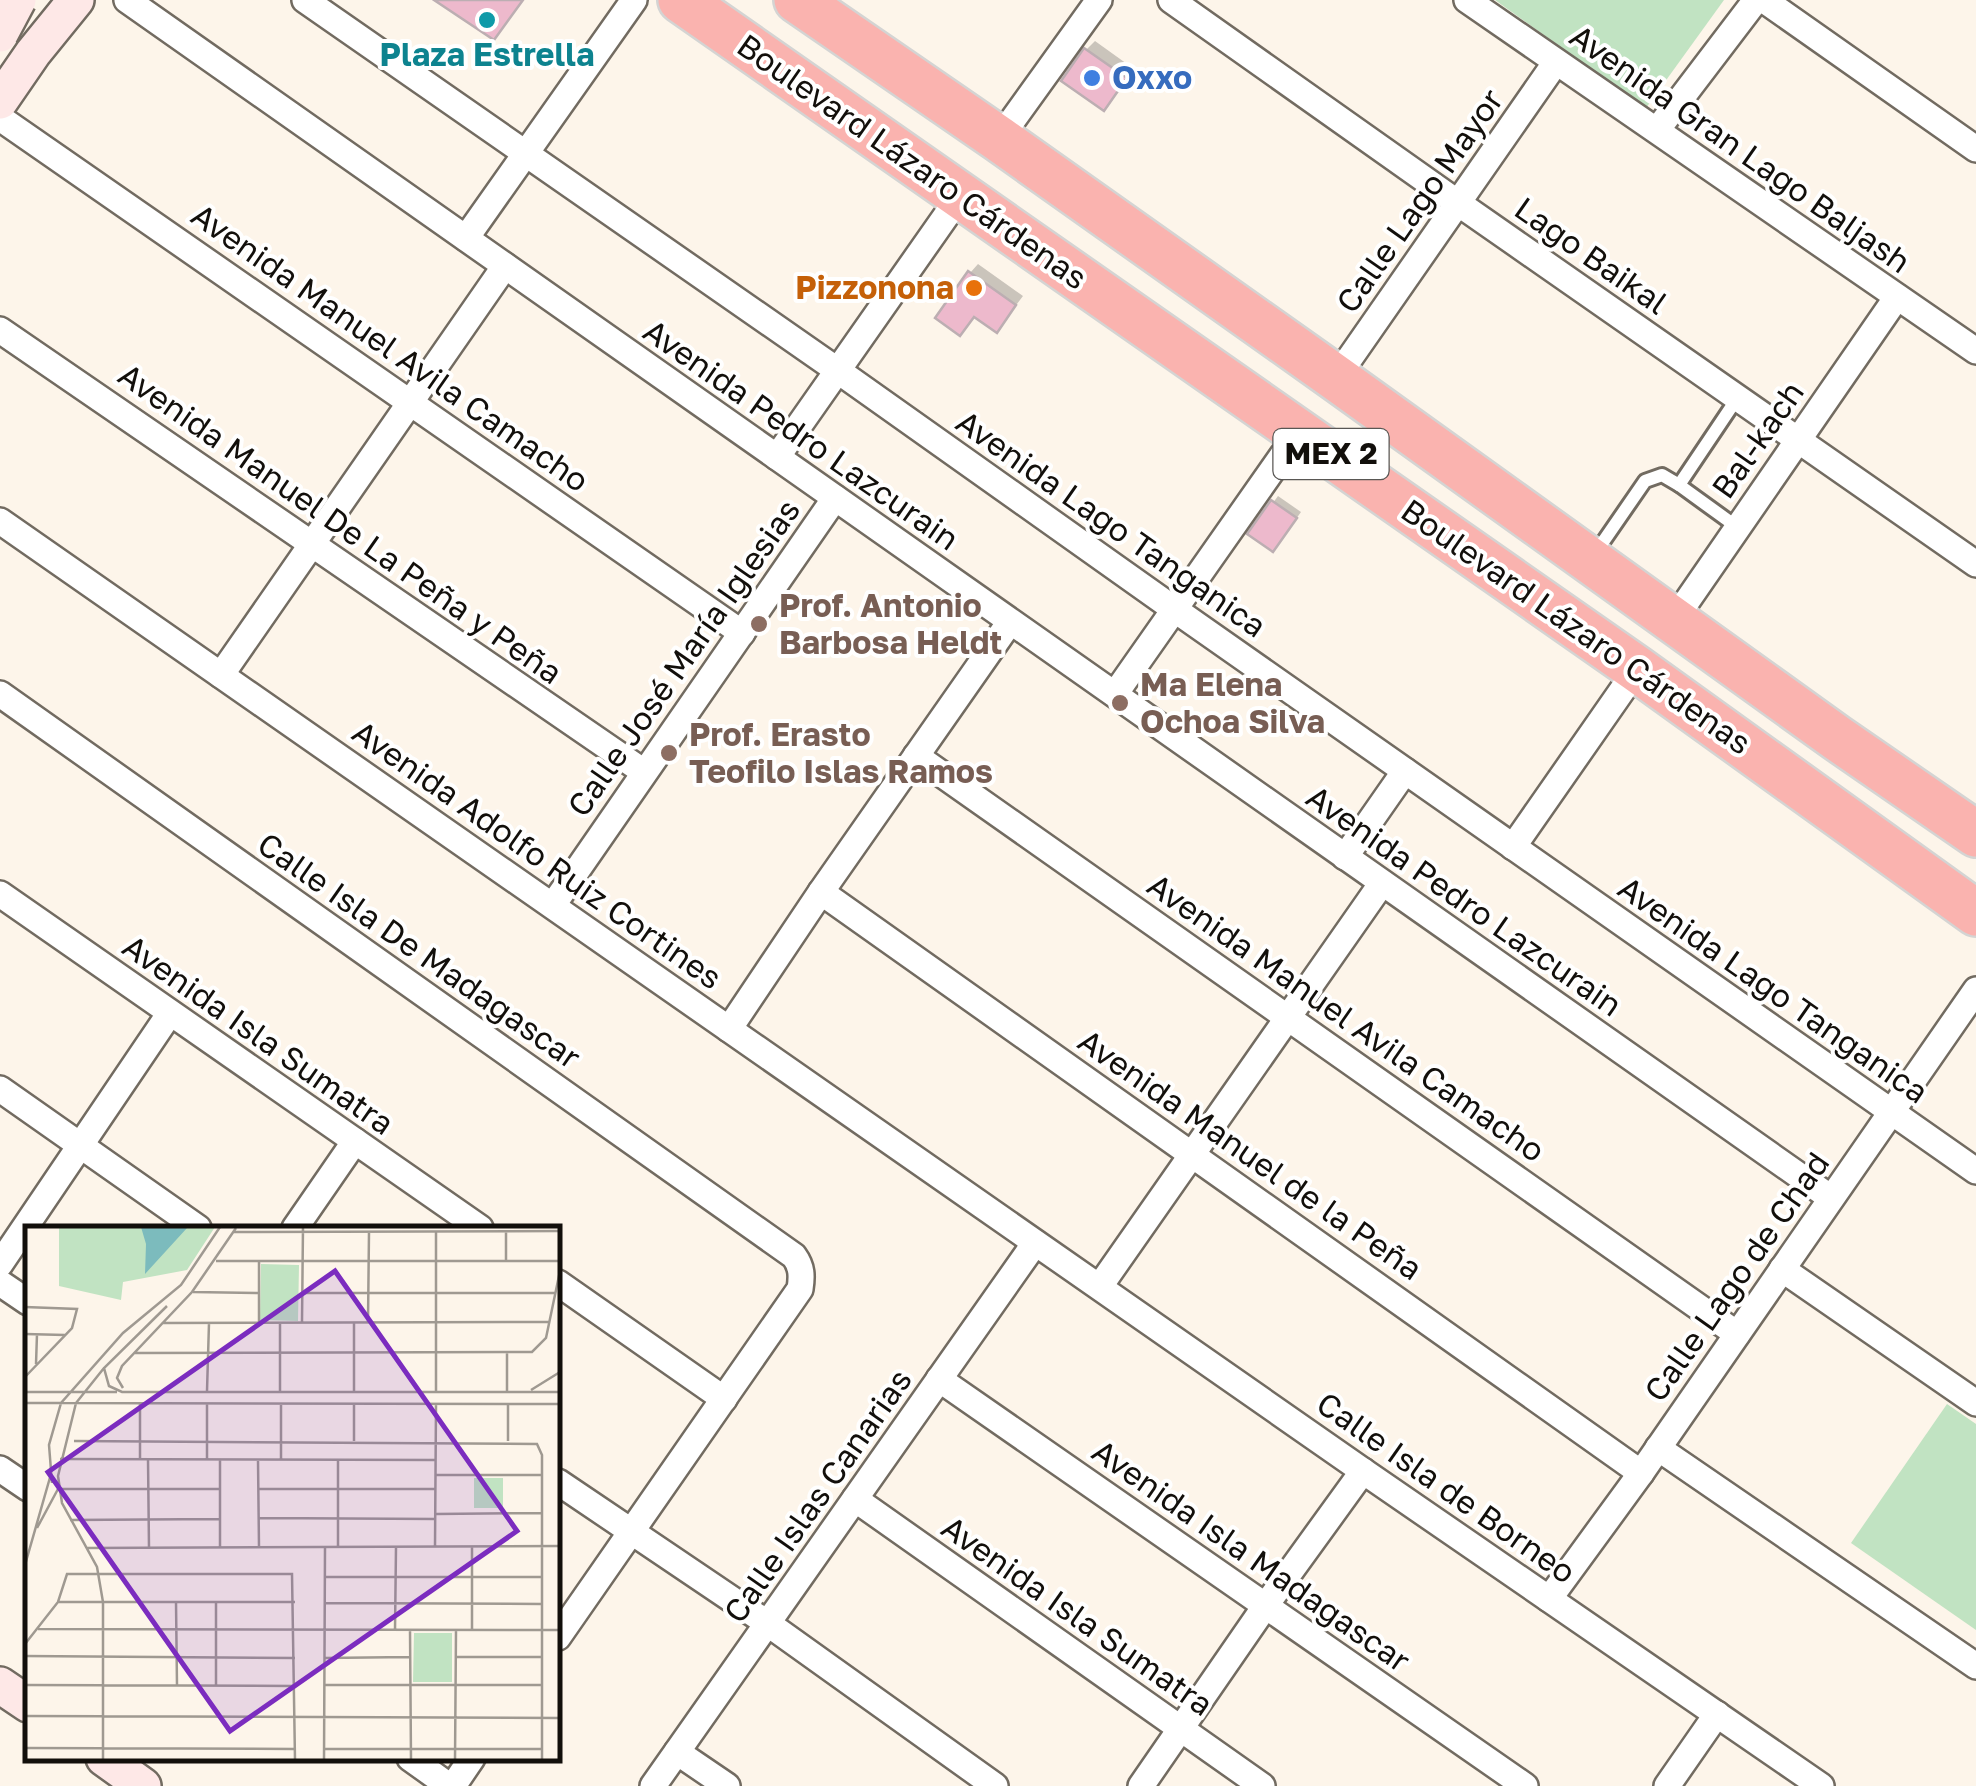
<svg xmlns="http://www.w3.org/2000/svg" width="1976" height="1786" font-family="'Golos Text',sans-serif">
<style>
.green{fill:#c1e3c2}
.shadow{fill:#0003}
.building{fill:#edb9cc;stroke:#bcaeb2;stroke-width:2.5}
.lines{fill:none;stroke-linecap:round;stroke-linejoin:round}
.lane-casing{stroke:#726b61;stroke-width:18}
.street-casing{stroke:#726b61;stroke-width:30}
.secondary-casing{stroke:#726b61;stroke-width:40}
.highway-casing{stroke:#d4d4d3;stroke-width:50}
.lane{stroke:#fff;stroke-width:12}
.street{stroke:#fff;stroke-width:25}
.secondary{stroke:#fee8e7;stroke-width:35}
.highway{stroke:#fab3af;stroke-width:45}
.secondary-bridge-casing{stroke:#726b61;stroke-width:40;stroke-linecap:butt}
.secondary-bridge{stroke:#fee8e7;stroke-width:35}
.culture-dot{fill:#0f9aa8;stroke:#fff;stroke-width:4}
.shop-dot{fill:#3f7fe0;stroke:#fff;stroke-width:4}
.food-dot{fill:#e8710a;stroke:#fff;stroke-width:4}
.education-dot{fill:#8d6e63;stroke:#fff;stroke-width:4}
.labels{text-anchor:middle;stroke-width:8;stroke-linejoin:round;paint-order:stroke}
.shield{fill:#fff;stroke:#595754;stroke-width:2.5}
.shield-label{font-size:30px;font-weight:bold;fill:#120f0b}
.culture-label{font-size:32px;font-weight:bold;fill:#0d838f;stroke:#fff}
.shop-label{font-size:32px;font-weight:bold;fill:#366cbe;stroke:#fff;text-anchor:start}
.street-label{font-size:32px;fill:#120f0b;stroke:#fff}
.food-label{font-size:32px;font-weight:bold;fill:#c56008;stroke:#fff;text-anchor:end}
.education-label{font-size:32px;font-weight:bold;fill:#785e54;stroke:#fff;text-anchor:start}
.inset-road{fill:none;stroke:#9f9991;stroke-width:2.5}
.view{fill:#7b2cbf;fill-opacity:0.15;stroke:#7b2cbf;stroke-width:5}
.inset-edge{fill:none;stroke:#120f0b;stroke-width:5}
</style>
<rect width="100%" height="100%" fill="#fdf5ea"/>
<!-- green -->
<g class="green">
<path d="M1495,0H1724L1646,108Z"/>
<path d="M1947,1404L1976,1424V1630L1851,1543Z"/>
</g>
<!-- shadow -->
<g class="shadow">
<path d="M1095,41L1134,69L1112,99L1086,50Z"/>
<path d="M978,264L1023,296L997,330L976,315L960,333L970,273Z"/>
<path d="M1278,496L1301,512L1278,544L1251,533Z"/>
</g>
<!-- building -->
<g class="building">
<path d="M434,0H523L494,40Z"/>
<path d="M1084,48L1127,78L1104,111L1061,81Z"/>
<path d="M968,271L1016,305L997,333L974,317L960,336L935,318Z"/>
<path d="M1271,500L1297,518L1273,552L1247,534Z"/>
</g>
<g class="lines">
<!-- lane casing -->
<g class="lane-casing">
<g id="lane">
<path d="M1737,527L1679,485L1738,397"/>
<path d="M1594,555L1645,481L1662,475L1679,485"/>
</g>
</g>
<!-- street casing -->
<g class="street-casing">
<g id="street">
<path d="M127,0L1831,1198"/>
<path d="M305,0L837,370L1174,609L1976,1171"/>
<path d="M1171,0L1458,203L1976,564"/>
<path d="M1467,0L1976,351"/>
<path d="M1764,0L1976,149"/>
<path d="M0,118L742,633"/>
<path d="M1657,130L1756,0"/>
<path d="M999,139L1099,0"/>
<path d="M466,238L634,0"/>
<path d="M0,330L644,772"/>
<path d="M1336,378L1556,62"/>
<path d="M777,457L960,196"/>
<path d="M0,521L1363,1471L1821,1786"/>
<path d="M1674,620L1897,297"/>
<path d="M221,675L505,266"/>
<path d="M0,694L794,1256C802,1267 802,1276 800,1289L558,1637"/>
<path d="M1115,694L1299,432"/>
<path d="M916,756L1737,1334"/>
<path d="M1513,847L1637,669"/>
<path d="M1345,857L1405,771"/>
<path d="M821,892L1641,1473"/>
<path d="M0,894L480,1228"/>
<path d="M553,905L835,498"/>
<path d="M729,1029L821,892L1010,622"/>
<path d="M0,1089L198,1228"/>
<path d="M295,1228L355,1141"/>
<path d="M0,1264L170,1013"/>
<path d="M1782,1269L1976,1403"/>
<path d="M0,1283L28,1302"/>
<path d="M558,1283L724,1399"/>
<path d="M1100,1286L1382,883"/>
<path d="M939,1379L1525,1786"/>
<path d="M1658,1448L1976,1666"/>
<path d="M0,1469L28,1488"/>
<path d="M558,1482L767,1623L995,1786"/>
<path d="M855,1499L1262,1786"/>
<path d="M1549,1599L1641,1473L1976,990"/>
<path d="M677,1752L727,1786"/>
<path d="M410,1758L449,1786"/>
<path d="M453,1786L472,1758"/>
<path d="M653,1786L1035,1243"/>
<path d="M1141,1786L1266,1605L1363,1471"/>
<path d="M1667,1786L1717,1714"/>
</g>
</g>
<!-- secondary casing -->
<g class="secondary-casing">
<g id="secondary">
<path d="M0,101L33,53L76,0"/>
<path d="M0,1685L28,1704"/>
<path d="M104,1758L143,1786"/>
</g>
</g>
<!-- highway casing -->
<g class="highway-casing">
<g id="highway">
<path d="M681,0L1637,669L1976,913"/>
<path d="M797,0L999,139L1336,378L1837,738L1976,834"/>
</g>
</g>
<!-- lane -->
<use href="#lane" class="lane"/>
<!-- street -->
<use href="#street" class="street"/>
<!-- secondary -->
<use href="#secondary" class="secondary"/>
<!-- highway -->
<use href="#highway" class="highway"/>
<!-- secondary-bridge casing -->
<g class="secondary-bridge-casing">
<path id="secondary-bridge" d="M0,34L18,0"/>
</g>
<!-- secondary-bridge -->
<use href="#secondary-bridge" class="secondary-bridge"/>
</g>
<!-- markers -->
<circle class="culture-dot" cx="487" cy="20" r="10"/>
<circle class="shop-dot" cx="1092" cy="78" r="10"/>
<circle class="food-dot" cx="974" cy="288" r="10"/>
<g class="education-dot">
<circle cx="759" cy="624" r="10"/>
<circle cx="1120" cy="703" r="10"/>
<circle cx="669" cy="753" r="10"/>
</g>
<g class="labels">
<!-- shield labels -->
<rect class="shield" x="1273.5" y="429" width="115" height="50" rx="8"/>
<g class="shield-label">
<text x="1331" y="464">MEX 2</text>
</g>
<!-- culture labels -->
<g class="culture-label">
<text x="487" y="66">Plaza Estrella</text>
</g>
<!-- shop labels -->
<g class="shop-label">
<text x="1112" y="89">Oxxo</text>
</g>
<!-- street labels -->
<g class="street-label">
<text transform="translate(1740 149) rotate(35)" y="11">Avenida Gran Lago Baljash</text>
<text transform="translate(912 162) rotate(35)" y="11">Boulevard Lázaro Cárdenas</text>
<text transform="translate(1420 201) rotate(-55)" y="11">Calle Lago Mayor</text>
<text transform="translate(1591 256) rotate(35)" y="11">Lago Baikal</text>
<text transform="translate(390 348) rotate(35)" y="11">Avenida Manuel Avila Camacho</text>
<text transform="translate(801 435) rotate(35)" y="11">Avenida Pedro Lazcurain</text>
<text transform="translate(1758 440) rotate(-55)" y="11">Bal-kach</text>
<text transform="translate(340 524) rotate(35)" y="11">Avenida Manuel De La Peña y Peña</text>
<text transform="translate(1111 524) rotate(35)" y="11">Avenida Lago Tanganica</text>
<text transform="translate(1576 627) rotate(35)" y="11">Boulevard Lázaro Cárdenas</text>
<text transform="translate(684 658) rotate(-55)" y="11">Calle José María Iglesias</text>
<text transform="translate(537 855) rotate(35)" y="11">Avenida Adolfo Ruiz Cortines</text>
<text transform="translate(1464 901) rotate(35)" y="11">Avenida Pedro Lazcurain</text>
<text transform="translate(419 951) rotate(35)" y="11">Calle Isla De Madagascar</text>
<text transform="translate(1773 990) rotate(35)" y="11">Avenida Lago Tanganica</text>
<text transform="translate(1346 1018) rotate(35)" y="11">Avenida Manuel Avila Camacho</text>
<text transform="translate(258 1035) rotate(35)" y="11">Avenida Isla Sumatra</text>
<text transform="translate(1250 1155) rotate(35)" y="11">Avenida Manuel de la Peña</text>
<text transform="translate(1737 1277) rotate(-55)" y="11">Calle Lago de Chad</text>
<text transform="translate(1446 1488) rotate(35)" y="11">Calle Isla de Borneo</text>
<text transform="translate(818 1496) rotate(-55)" y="11">Calle Islas Canarias</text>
<text transform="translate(1251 1556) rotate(35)" y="11">Avenida Isla Madagascar</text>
<text transform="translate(1077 1616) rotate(35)" y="11">Avenida Isla Sumatra</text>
</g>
<!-- food labels -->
<g class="food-label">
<text x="954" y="299">Pizzonona</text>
</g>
<!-- education labels -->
<g class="education-label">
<text x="779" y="617">Prof. Antonio<tspan x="779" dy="37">Barbosa Heldt</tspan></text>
<text x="1140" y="696">Ma Elena<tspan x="1140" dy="37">Ochoa Silva</tspan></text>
<text x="689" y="746">Prof. Erasto<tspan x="689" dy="37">Teofilo Islas Ramos</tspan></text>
</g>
</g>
<!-- overview -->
<g transform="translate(25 1226)">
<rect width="535" height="535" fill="#fdf5ea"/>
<path d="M34,1H190L162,44L98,56L96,74L34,60ZM236,38L274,39L273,95L235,94ZM449,252H478V282H449ZM389,407H427V456H388Z" fill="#c1e3c2"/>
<path d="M116,1L162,2L120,48L121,18Z" fill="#7cbbbd"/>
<path class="inset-road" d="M195,1L156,59L98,107L36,177L535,178M481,4V35M209,6L535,5M191,35H535M234,35V97M168,66L234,67M278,67H531M142,80L79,142L84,160L97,166H535M0,81L52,83L47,102L0,151M277,96L278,1M329,96V166M343,96L344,6M138,97L525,96M255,97V165M0,108L40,109M110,127L507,126L521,112L535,45M482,127V166M11,138L12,108M98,162L92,152L97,140L167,66L211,2M506,164L535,146M182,165L184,97M0,166H92M411,166V6M0,177H36L24,219L27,257M256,177V234M329,177V215M483,177V215M49,215L512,218L517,229V534M35,233L411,234M115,233V177M123,233L124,322M182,233V177M195,234V321M233,234L234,321M313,234V321M411,249H517M35,263H195M233,263H411M411,288L517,287M233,292L411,293M45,294L195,293M12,302L33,263M447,320V404M410,321L411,178M62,322L535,320M0,339L26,248M300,351H517M33,376H270M151,376L152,460M191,376V459M300,377L517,378M13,403L535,404M370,404L371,321M385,404L386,534M0,418L33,376L42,348H267L270,534M0,430L270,432M431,431H517M299,432L385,431M0,459L270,460M299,459H517M0,490L535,492M0,522L270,523M299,523H517M78,534V376L72,341L37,277L33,250L51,177L79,142M299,534L300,321M430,534L431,404"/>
<path class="view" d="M310,45L492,305L205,505L23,246Z"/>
<rect width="535" height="535" class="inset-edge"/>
</g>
</svg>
